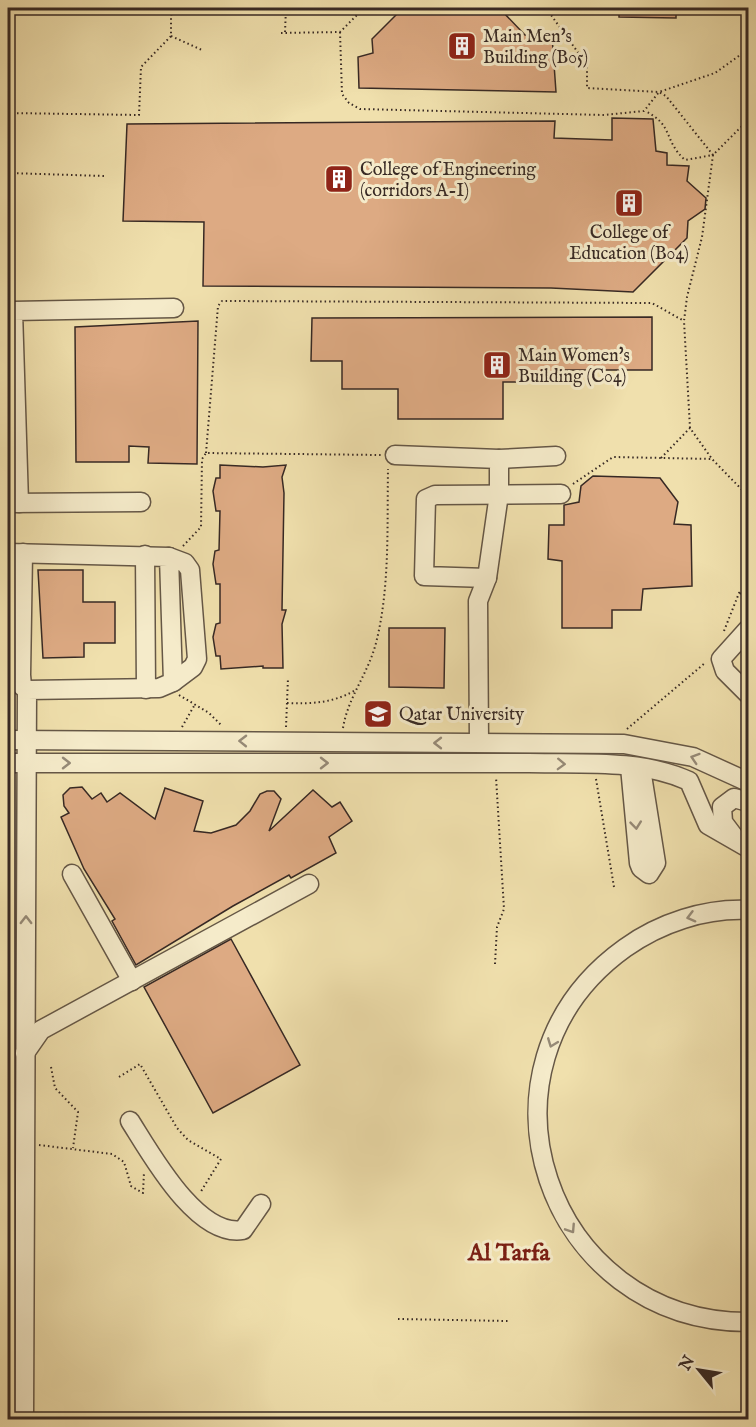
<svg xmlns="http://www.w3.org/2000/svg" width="756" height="1427" font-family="'IM FELL English',serif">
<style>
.building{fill:#ddaa83;stroke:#372924;stroke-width:1.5}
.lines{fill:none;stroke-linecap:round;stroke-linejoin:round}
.minor-casing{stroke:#655746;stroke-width:21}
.path{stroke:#372924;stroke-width:2;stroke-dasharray:1.5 3;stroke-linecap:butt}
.minor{stroke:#f5ebca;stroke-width:18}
.oneway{stroke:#968a77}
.labels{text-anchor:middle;stroke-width:6;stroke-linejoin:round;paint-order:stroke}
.poi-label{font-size:18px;fill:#372924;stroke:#f5ebca;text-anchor:start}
.district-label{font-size:24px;font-weight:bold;fill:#7a1f14;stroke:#f5ebca}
</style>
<rect width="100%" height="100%" fill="#f0e0ad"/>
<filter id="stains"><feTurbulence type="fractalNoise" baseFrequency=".00333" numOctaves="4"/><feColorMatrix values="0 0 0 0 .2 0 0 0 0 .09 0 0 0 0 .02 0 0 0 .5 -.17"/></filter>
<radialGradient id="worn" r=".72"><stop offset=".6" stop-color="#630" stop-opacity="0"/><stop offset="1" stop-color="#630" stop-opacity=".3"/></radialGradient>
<!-- building -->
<g class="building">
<path d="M398,8H503L502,11L525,35L552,36L556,92L359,88L358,57L373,53L372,39L398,13Z"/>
<path d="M619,8H676V18L619,17Z"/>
<path d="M612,118L653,119L656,151L667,153V165L689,166L687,181L706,198L705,209L688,221L687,238L633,292L551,288L203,286L204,222L123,221L127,124L555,121L554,138L612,140Z"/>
<path d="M652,317V370H555V382H503V419H398V389H342V361H311L312,318Z"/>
<path d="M198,321L197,464L148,463L149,447L129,446V462H76L75,327Z"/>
<path d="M220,465L263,467L286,465L282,477L284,493L282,610H286L282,624L283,668H263V666L221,669L220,656H216L213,637L216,624L220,623V584H216L213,564L215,551L219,550L220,511H216L213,491L216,478H220Z"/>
<path d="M593,476L660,478L678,502L674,524L691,525L692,586L643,589L641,610H612V628H562V561L548,559L549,525H564V505L579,502L581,486Z"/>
<path d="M38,570H83V602H115V643H84V657L43,658Z"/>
<path d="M389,628H445L444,688L389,687Z"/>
<path d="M82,787L92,799L101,793L107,802L120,793L155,819L165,788L203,801L194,831L211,833L236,825L250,811L260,794L267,791H274L281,799L269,831L313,790L332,807L340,802L352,821L329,837L336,853L291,878L289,875L233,906L136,965L112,921L115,919L84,869L61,817L69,813L64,806L63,795L70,788Z"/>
<path d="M231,939L300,1065L213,1113L144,987Z"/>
</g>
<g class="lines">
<!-- minor casing -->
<g class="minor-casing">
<g id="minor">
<path d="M395,455L499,459V494L487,578L478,601L479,743"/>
<path d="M499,459L556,456"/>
<path d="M8,503L141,502"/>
<path d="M19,503L13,311L174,308"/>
<path d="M8,553L169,557L173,682L159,688L27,690L24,1420"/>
<path d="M23,553L21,675L22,686L27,690"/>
<path d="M145,555L146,689"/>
<path d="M169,557L185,563L190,570L197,659L193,667L173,682"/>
<path d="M487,578L424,576L426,499L435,495L561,494"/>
<path d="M748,629L721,659L725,671L748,694"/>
<path d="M8,740L624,744L693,757L748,782"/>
<path d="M8,763H529C580,764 641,759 689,781L708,825L748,848"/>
<path d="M630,767L639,863L641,868L649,874L656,863L641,769"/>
<path d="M735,838L723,822L722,807L734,798L748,802"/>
<path d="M72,874L132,981"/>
<path d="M748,910C705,908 660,923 625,948C459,1067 546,1322 748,1322"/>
<path d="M25,1053L41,1030L309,884"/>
<path d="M130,1121C151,1154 197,1238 243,1230L261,1204"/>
</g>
</g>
<!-- path -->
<g class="path">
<path d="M546,8L587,65V88L659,92L666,96L713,155L685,160C663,140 674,125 645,111"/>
<path d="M285,32L286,8"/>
<path d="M340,32L342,94L349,103L360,109L604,115L644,111L659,92L715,73L743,53"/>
<path d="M281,33L340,32L364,8"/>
<path d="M171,36L202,50"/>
<path d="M748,39L743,53L748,59"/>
<path d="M8,52V61"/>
<path d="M8,113L139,115L141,67L171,36V15L179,8"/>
<path d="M748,120L713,155L702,237L687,297L684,321L690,428L712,459L748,496"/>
<path d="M8,173L104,176"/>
<path d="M13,173V113"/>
<path d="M206,453L218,306L222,301L652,303L684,321"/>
<path d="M661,458L690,428"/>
<path d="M573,484L613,457L712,459"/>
<path d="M183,546L201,527L202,459L206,453L381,455"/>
<path d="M740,593L748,602"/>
<path d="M724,631L739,593L748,583"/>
<path d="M179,695L209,713L222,726"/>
<path d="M287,703C312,704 332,703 354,691"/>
<path d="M182,727L194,706"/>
<path d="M286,727L288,678"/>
<path d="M343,728C348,697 368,674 376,643C390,588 387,526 388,469"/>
<path d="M627,729L705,663"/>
<path d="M596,779L614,887"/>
<path d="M495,964L497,927L504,909L496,777"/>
<path d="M51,1067L55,1088L78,1112L73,1148"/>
<path d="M119,1077L140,1064L177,1128L188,1140L221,1159L200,1193"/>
<path d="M39,1145L112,1154L124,1162L131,1186L143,1193L144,1172"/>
<path d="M398,1319L508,1321"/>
</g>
<!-- minor -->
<use href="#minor" class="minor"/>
</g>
<!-- one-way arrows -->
<defs><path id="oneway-chevron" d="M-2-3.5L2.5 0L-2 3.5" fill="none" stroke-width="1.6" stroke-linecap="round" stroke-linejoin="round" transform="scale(1.5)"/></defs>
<g class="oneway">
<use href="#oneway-chevron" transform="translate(243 741) rotate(-179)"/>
<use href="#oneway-chevron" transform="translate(438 743) rotate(-180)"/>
<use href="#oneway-chevron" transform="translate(695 758) rotate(-162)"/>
<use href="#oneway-chevron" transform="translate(66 763)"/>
<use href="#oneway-chevron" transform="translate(324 763)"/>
<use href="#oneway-chevron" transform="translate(561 764) rotate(2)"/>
<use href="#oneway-chevron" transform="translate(636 825) rotate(84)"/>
<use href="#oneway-chevron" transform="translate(691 917) rotate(165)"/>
<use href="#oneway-chevron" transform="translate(26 920) rotate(-90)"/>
<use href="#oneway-chevron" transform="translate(552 1043) rotate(111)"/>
<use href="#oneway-chevron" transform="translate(571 1229) rotate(57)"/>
</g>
<!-- icons -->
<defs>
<g id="building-square" transform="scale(1.5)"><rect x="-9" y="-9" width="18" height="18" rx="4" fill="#8f2418" stroke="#f5ebca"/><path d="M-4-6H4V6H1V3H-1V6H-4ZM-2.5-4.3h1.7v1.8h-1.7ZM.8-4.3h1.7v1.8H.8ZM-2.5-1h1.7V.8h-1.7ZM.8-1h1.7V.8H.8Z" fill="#fff"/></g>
<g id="university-square" transform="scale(1.5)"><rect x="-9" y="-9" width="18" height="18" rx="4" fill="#8f2418" stroke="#f5ebca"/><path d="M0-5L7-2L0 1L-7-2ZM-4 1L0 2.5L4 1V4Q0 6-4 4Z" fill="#fff"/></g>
</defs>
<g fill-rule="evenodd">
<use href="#building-square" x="462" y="46"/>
<use href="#building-square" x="339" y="179"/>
<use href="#building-square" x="629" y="203"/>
<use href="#building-square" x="497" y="365"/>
<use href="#university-square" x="378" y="714"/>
</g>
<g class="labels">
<!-- poi labels -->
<g class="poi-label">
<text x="483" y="42">Main Men's<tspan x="483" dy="21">Building (B05)</tspan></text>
<text x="360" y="175">College of Engineering<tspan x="360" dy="21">(corridors A-I)</tspan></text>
<text x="629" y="238" text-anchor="middle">College of<tspan x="629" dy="21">Education (B04)</tspan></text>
<text x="518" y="361">Main Women's<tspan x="518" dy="21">Building (C04)</tspan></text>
<text x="399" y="720">Qatar University</text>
</g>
<!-- district labels -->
<g class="district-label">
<text x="509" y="1260">Al Tarfa</text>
</g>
</g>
<!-- margin -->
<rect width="756" height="1427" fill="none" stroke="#f0e0ad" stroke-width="30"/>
<rect x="9" y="9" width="738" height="1409" fill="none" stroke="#372924" stroke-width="3"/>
<rect x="15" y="15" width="726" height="1397" fill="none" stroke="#372924" stroke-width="1.5"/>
<!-- north arrow -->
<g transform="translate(699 1370) rotate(300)" stroke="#f5ebca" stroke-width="4.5" paint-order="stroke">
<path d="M0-4.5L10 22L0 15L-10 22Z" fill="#372924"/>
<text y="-9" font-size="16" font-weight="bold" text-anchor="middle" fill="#372924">N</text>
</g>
<rect width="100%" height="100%" filter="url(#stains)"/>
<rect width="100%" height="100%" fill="url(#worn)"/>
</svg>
